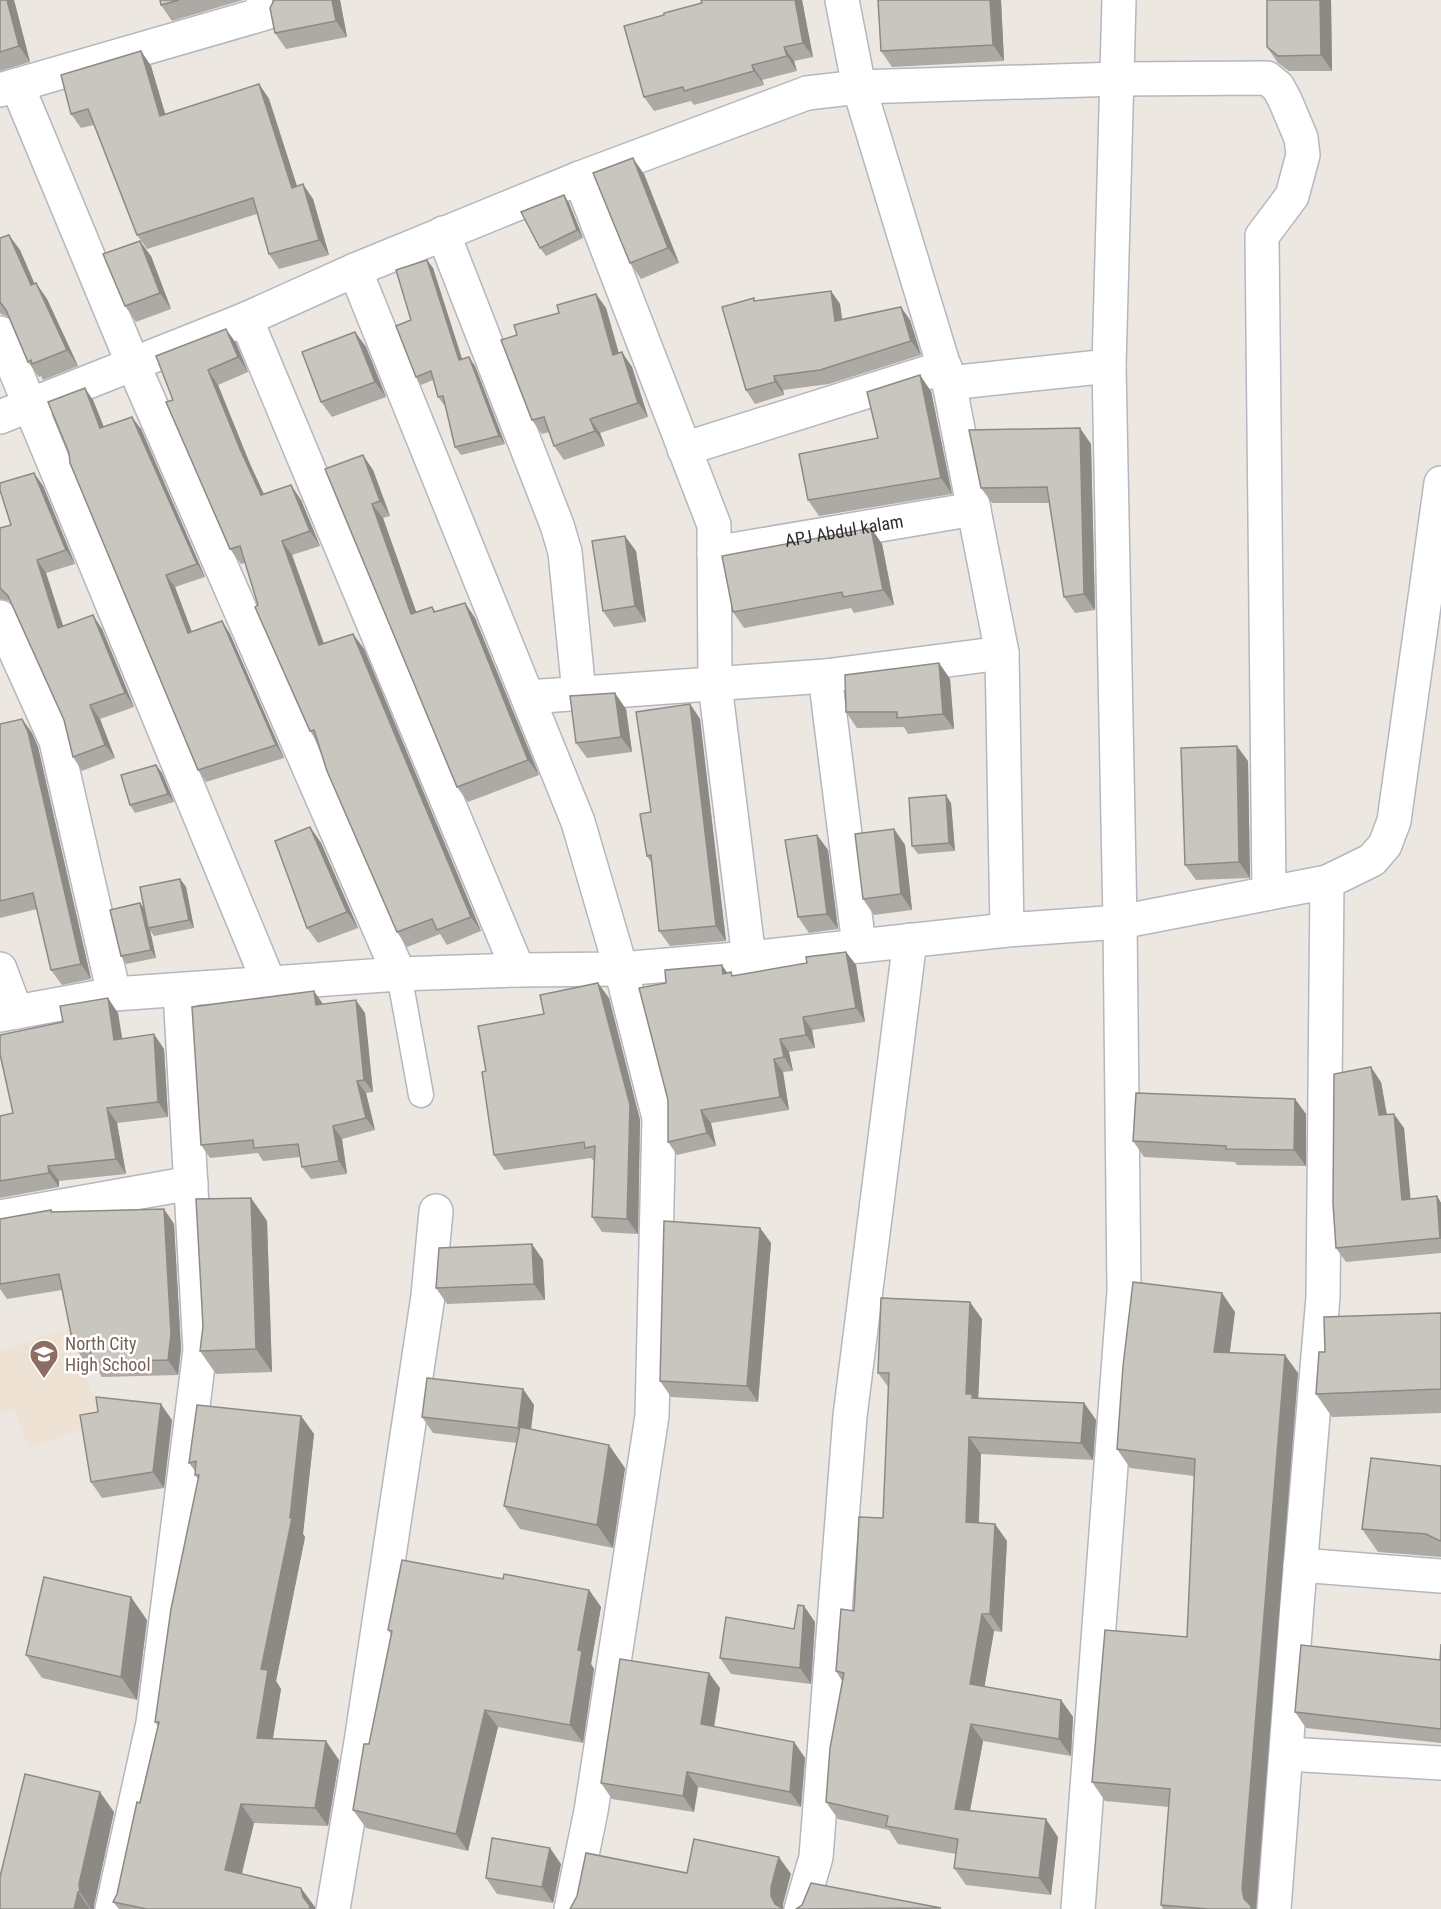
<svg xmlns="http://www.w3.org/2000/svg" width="1441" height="1909" font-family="'Roboto Condensed',sans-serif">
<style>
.education{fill:#ede2d3}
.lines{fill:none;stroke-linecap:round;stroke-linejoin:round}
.lane-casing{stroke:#b4b7bf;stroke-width:27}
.street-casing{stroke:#b4b7bf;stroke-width:36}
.lane{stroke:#fff;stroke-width:24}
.street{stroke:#fff;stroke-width:33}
.wall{fill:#ada9a4}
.shaded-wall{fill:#8d8a86}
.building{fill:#c9c5bf;stroke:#8d8a86;stroke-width:1.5}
.labels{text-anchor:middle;stroke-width:5;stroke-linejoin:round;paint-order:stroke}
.street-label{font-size:18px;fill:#2d2d2d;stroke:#fff}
.education-label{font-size:18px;fill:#785e54;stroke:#fff;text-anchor:start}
</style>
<rect width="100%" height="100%" fill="#ede7e1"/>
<!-- education -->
<path class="education" d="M68,1327L102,1421L29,1449L14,1408L0,1413V1352Z"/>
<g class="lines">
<!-- lane casing -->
<g class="lane-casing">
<path id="lane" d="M399,974L421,1095"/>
</g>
<!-- street casing -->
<g class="street-casing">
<g id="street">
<path d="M842,0L859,87L949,383L1002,653L1007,930"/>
<path d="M17,85L133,364L399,974"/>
<path d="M0,90L266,13L263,0"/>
<path d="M580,178L714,525L715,685L749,958"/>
<path d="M443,233L557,525L565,552L579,693"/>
<path d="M355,270L578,822L621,969L659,1118L652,1416L591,1811L571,1909"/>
<path d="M246,319L518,970"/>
<path d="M0,333L269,983"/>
<path d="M1109,366L1119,0"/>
<path d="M949,383L1109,366L1120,922L1124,1291L1078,1909"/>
<path d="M0,417L246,319L355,270L580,178L807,93L859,87L1118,79L1267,78L1278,87L1285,100L1301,138L1303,155L1292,196L1262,236L1269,893"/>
<path d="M684,449L945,367"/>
<path id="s1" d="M714,553L974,509"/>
<path d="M0,617L56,741L114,994"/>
<path d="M825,676L859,945"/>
<path d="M528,697L825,676L1002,653"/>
<path d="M0,969L16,1012"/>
<path d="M0,1015L114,994L399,974L518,970L621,969L749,958L1007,930L1120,922L1327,882L1372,860L1385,845L1394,821L1441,483"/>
<path d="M0,1217L191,1183"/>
<path d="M1300,1565L1441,1576"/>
<path d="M1287,1754L1441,1763"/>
<path d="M112,1909L153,1723L200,1350L180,991"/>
<path d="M333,1909L361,1742L428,1296L436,1211"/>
<path d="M801,1909L816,1857L850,1416L910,940"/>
<path d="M1274,1909L1297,1605L1323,1297L1327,882"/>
</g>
</g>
<!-- lane -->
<use href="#lane" class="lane"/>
<!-- street -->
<use href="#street" class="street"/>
</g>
<!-- wall -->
<g class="wall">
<path d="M0,0H14L30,62L0,71Z"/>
<path d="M160,0H243L172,21L161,5Z"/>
<path d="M340,0L347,37L286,49L275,33L273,2Z"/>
<path d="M701,0H802L813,57L794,61L797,71L762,80L764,85L694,105L691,101L654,111L644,97L702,3Z"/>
<path d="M878,0H1001L1004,61L892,67L881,51Z"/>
<path d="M1331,0L1332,71H1289L1278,63L1267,47Z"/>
<path d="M141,51L151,66L165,114L259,84L269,99L297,186L313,199L329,255L279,269L269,254L257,214L147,249L137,235L94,125L81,128L71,114Z"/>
<path d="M644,174L679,263L641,279L630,263Z"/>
<path d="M564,195L569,203L583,238L546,256L540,248Z"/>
<path d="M0,238L20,250L34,283H36L47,299L78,366L43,380L41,376L39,377L28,362L9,317L1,314L0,313Z"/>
<path d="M151,256L171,309L136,322L125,306Z"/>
<path d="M427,260L433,268L462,360L475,366L505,444L461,455L455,447L445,405H444L438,397L433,380L421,385L416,377L411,320Z"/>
<path d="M831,291L840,304L842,319L910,320L921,355L829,384L783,390L784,395L755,404L746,390L755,301Z"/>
<path d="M606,308L619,353L632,367L648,417L600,433L605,446L564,460L554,446L549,432L542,434L532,420Z"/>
<path d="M355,332L366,347L386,397L332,417L321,402Z"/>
<path d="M236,343L248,372L218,385L250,464L264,494L301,500L320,546L292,555L324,643L353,634L364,649L481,931L447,945L440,934L407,947L397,932L319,744L310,731L258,605L245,563L241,564L230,549L173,400Z"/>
<path d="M931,391L952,494L819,516L808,500Z"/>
<path d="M93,400L104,427L141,429L205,577L175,587L192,632L222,621L230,634L284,758L206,782L198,770Z"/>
<path d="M1091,444L1095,610L1075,613L1064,597L1049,503H992L981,488Z"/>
<path d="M325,469L373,470L390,516L383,518L416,612L432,607L436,612L465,603L475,618L539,775L468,802L457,787Z"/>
<path d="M34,473L43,486L75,564L46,573L63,626L102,629L134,707L100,719L115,758L82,771L73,757L64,720L10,601L0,599V528L11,525Z"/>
<path d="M871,528L882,544L894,605L854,613L851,608L744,628L733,612Z"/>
<path d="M636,551L646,622L614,627L603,611Z"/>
<path d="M939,663L950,679L954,729L908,734L904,727L857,728L846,712Z"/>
<path d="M690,704L700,719L726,941L670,946L659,931L651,862L647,856L651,812Z"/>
<path d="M626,709L632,752L587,758L576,743Z"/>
<path d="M22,719L32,733L38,747L91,979L62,985L51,970L37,909L0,918V724Z"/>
<path d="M1248,761L1250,878L1196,880L1185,865Z"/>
<path d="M156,765L162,773L174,802L135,813L130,805Z"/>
<path d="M951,803L955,851L918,854L912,846Z"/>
<path d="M310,827L321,843L358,928L318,943L307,928Z"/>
<path d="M894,829L905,845L912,910L874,915L863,899Z"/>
<path d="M817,835L828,850L838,929L809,933L798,917Z"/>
<path d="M180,879L186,887L194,928L154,936L150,930L156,958L126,964L121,956L140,903L145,910Z"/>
<path d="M846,952L856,965L865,1022L812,1030L815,1048L789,1052L793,1071L783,1072L789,1110L711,1123L716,1146L677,1155L668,1142V1100L727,973L731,972L733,976L807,963Z"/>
<path d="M609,998L640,1120L638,1234L602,1232L592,1217L594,1161L591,1158L504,1170L494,1155L486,1071L544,1014Z"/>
<path d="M323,1004L365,1013L373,1092L366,1093L375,1130L342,1139L347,1174L311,1179L302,1167L300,1157L263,1161L258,1153L210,1158L201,1145Z"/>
<path d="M118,1013L122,1039L164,1049L168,1117L117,1123L126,1174L59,1181V1187L0,1198V1116L13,1113Z"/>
<path d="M1381,1082L1387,1114L1404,1128L1410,1199L1437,1196L1441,1203V1253L1346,1262L1336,1248Z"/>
<path d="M1295,1099L1306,1114V1166L1237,1165L1235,1162L1144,1157L1133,1141Z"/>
<path d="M251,1198L267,1221L272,1372L216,1374L200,1351Z"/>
<path d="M164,1209L174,1224L181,1349L178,1375L102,1377L92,1362L91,1358L83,1359L73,1344L62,1290L7,1299L0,1289V1219L51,1210L53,1212Z"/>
<path d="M760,1228L771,1243L758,1402L671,1397L660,1381Z"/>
<path d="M543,1260L545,1300L447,1304L436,1288Z"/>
<path d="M1235,1312L1230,1352L1298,1373L1256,1909H1163L1161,1905L1169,1807L1105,1801L1092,1782L1187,1637L1194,1476L1130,1468L1117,1449Z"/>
<path d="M1441,1313V1413L1332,1417L1316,1394L1325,1352Z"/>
<path d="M982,1319L978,1398L1084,1403L1096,1420L1093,1460L981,1454L979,1523L1007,1541L1002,1632L994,1631L984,1687L1061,1700L1073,1717L1071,1756L983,1741L970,1811L1058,1837L1051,1895L966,1885L954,1868L956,1854L898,1844L889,1830L838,1819L826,1802L842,1681L836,1671L883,1518L889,1388L878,1373Z"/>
<path d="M523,1389L534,1405L531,1429L625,1468L613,1548L520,1529L504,1506L517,1443L433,1433L422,1417Z"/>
<path d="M301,1416L314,1434L303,1534L305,1537L276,1681L281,1689L273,1738L339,1760L328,1826L254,1823L242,1874L315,1907V1909H119L113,1902L117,1894L158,1726L155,1722L198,1479L195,1475V1471L189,1463Z"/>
<path d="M172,1420L164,1488L102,1498L91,1482Z"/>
<path d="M1441,1466V1557L1378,1552L1362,1529Z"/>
<path d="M503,1579L589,1590L601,1607L591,1664L594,1669L583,1743L498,1727L468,1851L366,1828L353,1810L369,1744L391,1634L388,1630Z"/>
<path d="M147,1620L137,1700L42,1678L26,1655Z"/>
<path d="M815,1622L811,1684L731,1674L720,1658Z"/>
<path d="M1441,1644V1743L1306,1728L1295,1712L1440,1660Z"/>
<path d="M720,1688L714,1727L794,1742L805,1758L801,1807L698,1787L694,1812L612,1799L601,1783Z"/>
<path d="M114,1812L94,1905V1909H0Z"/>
<path d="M561,1864L553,1903L497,1894L486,1878Z"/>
</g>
<!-- shaded-wall -->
<g class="shaded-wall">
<path d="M7,0H14L30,62L19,46Z"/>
<path d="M332,0H340L347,37L336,21Z"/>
<path d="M795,0H802L813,57L803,43Z"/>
<path d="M990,0H1001L1004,61L993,45Z"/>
<path d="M1320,0H1331L1332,71L1321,55Z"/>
<path d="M784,47L794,61L797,71L787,56Z"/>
<path d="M141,51L151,66L170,130L160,116Z"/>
<path d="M752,65L762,80L764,85L754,71Z"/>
<path d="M259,84L269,99L302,202L292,188Z"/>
<path d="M633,158L644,174L679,263L668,248Z"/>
<path d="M303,184L313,199L329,255L319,240Z"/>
<path d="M564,195L569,203L583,238L577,230Z"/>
<path d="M9,235L20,250L42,301L31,285Z"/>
<path d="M140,241L151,256L171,309L160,293Z"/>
<path d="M427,260L433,268L465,368L459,360Z"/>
<path d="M36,283L47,299L78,366L67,350Z"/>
<path d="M831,291L840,304L844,334L835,321Z"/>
<path d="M596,294L606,308L623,369L613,355Z"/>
<path d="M901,307L910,320L921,355L911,341Z"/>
<path d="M226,329L236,343L248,372L238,357Z"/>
<path d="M355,332L366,347L386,397L375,382Z"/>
<path d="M622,352L632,367L648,417L638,403Z"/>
<path d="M469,357L475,366L505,444L499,436Z"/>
<path d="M208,370L218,385L250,464L271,510L261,495L240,449Z"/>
<path d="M920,375L931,391L952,494L941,478Z"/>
<path d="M774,376L783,390L784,395L775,382Z"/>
<path d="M85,388L93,400L109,440L100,428Z"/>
<path d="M132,417L141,429L205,577L197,564Z"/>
<path d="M590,419L600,433L605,446L595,431Z"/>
<path d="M1080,428L1091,444L1095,610L1084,594Z"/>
<path d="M363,455L373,470L390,516L380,501Z"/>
<path d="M34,473L43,486L75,564L66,550Z"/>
<path d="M291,485L301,500L320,546L310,531Z"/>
<path d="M372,504L383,518L422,628L411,614Z"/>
<path d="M871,528L882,544L894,605L883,590Z"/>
<path d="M625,536L636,551L646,622L635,606Z"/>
<path d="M282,541L292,555L329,659L319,645Z"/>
<path d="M37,560L46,573L68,641L58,628Z"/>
<path d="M166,575L175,587L197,646L188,633Z"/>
<path d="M465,603L475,618L539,775L528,760Z"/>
<path d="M93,615L102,629L134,707L125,693Z"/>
<path d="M222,621L230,634L284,758L276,745Z"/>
<path d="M353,634L364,649L481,931L471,917Z"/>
<path d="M939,663L950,679L954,729L943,714Z"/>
<path d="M615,693L626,709L632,752L621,737Z"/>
<path d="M690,704L700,719L726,941L716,926Z"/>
<path d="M90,705L100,719L115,758L105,745Z"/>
<path d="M22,719L32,733L38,747L91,979L81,964Z"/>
<path d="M1237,746L1248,761L1250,878L1239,862Z"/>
<path d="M156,765L162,773L174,802L168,794Z"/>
<path d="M946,795L951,803L955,851L949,843Z"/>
<path d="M310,827L321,843L358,928L347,912Z"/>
<path d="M894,829L905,845L912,910L901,894Z"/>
<path d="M817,835L828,850L838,929L827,914Z"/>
<path d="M180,879L186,887L194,928L189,920Z"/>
<path d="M140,903L146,911L148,928L150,930L156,958L151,950Z"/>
<path d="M846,952L856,965L865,1022L856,1008Z"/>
<path d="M722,965L731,978L723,974Z"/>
<path d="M598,983L609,998L640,1120L638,1234L627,1219Z"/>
<path d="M314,991L323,1004L316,1005Z"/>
<path d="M108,998L118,1013L125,1055L114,1040Z"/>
<path d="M356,1000L365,1013L373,1092L364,1080Z"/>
<path d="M803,1017L812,1030L815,1048L806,1035Z"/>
<path d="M154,1034L164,1049L168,1117L158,1102Z"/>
<path d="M780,1039L789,1052L793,1071L784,1057Z"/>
<path d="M774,1059L783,1072L789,1110L780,1097Z"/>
<path d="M1371,1067L1381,1082L1389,1129L1379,1115Z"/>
<path d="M357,1081L366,1093L375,1130L366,1118Z"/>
<path d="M1295,1099L1306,1114V1166L1294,1150Z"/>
<path d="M107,1108L117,1123L126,1174L116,1159Z"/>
<path d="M701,1110L711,1123L716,1146L707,1133Z"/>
<path d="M1394,1114L1404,1128L1412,1214L1402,1200Z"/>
<path d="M333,1126L342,1139L347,1174L339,1161Z"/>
<path d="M48,1166L59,1181V1187L49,1173Z"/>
<path d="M1437,1196L1441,1203V1239L1440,1238Z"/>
<path d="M251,1198L267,1221L272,1372L256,1349Z"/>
<path d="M164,1209L174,1224L181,1349L178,1375L168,1360Z"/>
<path d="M760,1228L771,1243L758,1402L747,1386Z"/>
<path d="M532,1244L543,1260L545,1300L534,1284Z"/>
<path d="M1222,1293L1235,1312L1227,1371L1214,1352Z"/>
<path d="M970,1302L982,1319L978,1403L966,1394Z"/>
<path d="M1285,1355L1298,1373L1256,1909H1251L1244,1899L1242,1889Z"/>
<path d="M523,1389L534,1405L529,1444L518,1428Z"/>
<path d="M1084,1403L1096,1420L1093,1460L1081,1443Z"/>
<path d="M161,1404L172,1420L164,1488L153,1472Z"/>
<path d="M301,1416L314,1434L303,1534L305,1537L276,1681L281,1689L270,1756L257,1738L261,1669L290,1518Z"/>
<path d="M969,1437L981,1454L978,1540L966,1522Z"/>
<path d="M609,1445L625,1468L613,1548L597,1525Z"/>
<path d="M995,1524L1007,1541L1002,1632L990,1614Z"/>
<path d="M589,1590L601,1607L591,1664L594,1669L583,1743L570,1725L578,1650Z"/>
<path d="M131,1597L147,1620L137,1700L121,1677Z"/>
<path d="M804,1606L815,1622L811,1684L800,1668Z"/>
<path d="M982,1614L994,1631L982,1701L970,1684Z"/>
<path d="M709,1673L720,1688L712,1740L701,1724Z"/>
<path d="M1061,1700L1073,1717L1071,1756L1059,1739Z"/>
<path d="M485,1710L498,1727L468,1851L456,1834Z"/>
<path d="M971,1724L983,1741L967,1826L955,1809Z"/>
<path d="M326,1741L339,1760L328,1826L315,1808Z"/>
<path d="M794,1742L805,1758L801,1807L790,1792Z"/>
<path d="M687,1772L698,1787L694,1812L683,1796Z"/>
<path d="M100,1792L114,1812L94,1905V1909H91L80,1892L79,1884Z"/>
<path d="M241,1804L254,1823L238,1888L225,1870Z"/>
<path d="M1046,1819L1058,1837L1051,1895L1039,1878Z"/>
<path d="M550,1848L561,1864L553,1903L542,1887Z"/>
<path d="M779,1857L791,1874L783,1904V1909L775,1904L771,1896V1887Z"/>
<path d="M301,1888L315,1907V1909H309L303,1897Z"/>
<path d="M78,1892L90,1909H74Z"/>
</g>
<!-- building -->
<g class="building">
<path d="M0,0H7L19,46L0,52Z"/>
<path d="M160,0H179L161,5Z"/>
<path d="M273,0H332L336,21L275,33L270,8L273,2Z"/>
<path d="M701,0H795L803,43L784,47L787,56L752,65L754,71L684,91L683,87L644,97L624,26L664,15V13L702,3Z"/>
<path d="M878,0H990L993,45L881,51Z"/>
<path d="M1267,0H1320L1321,55L1278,56L1267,47Z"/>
<path d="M141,51L160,116L259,84L292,188L303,184L319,240L269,254L253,198L137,235L88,109L71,114L61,75Z"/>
<path d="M633,158L668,248L630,263L593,173Z"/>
<path d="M564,195L577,230L540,248L521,212Z"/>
<path d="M9,235L31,285L36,283L67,350L32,364L31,360L28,362L6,310L0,302V238Z"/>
<path d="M140,241L160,293L125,306L103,254Z"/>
<path d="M427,260L459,360L469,357L499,436L455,447L443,396L438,397L431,371L416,377L396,326L411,320L396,270Z"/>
<path d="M831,291L835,321L901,307L911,341L820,370L774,376L775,382L746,390L722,307L754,298V301Z"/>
<path d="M596,294L613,355L622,352L638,403L590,419L595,431L554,446L544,417L532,420L501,340L517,335L514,325L559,313L557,305Z"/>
<path d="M226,329L238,357L208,370L240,449L261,495L291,485L310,531L282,541L319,645L353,634L471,917L437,930L432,919L397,932L327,771L314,730L310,731L255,607L258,605L240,546L230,549L166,402L173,400L156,356Z"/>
<path d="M355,332L375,382L321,402L302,352Z"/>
<path d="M920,375L941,478L808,500L799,454L878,438L867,392Z"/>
<path d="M85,388L100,428L132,417L197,564L166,575L188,633L222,621L276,745L198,770L70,463L69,453L48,402Z"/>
<path d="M1080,428L1084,594L1064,597L1047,487L981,488L969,430Z"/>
<path d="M363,455L380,501L372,504L411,614L432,607L434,612L465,603L528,760L457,787L325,469Z"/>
<path d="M34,473L66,550L37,560L58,628L93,615L125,693L90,705L105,745L73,757L64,720L8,596L0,588V528L11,525L0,490V483Z"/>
<path d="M871,528L883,590L843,597L842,592L733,612L722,556Z"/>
<path d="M625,536L635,606L603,611L592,541Z"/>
<path d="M939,663L943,714L897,718V712H846L845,675Z"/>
<path d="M615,693L621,737L576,743L570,696Z"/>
<path d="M690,704L716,926L659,931L651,855L647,856L640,814L651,812L636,712Z"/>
<path d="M22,719L28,732L81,964L51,970L33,893L0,901V724Z"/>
<path d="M1237,746L1239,862L1185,865L1181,748Z"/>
<path d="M156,765L168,794L130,805L121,775Z"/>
<path d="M946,795L949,843L912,846L909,798Z"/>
<path d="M310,827L347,912L307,928L275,841Z"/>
<path d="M894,829L901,894L863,899L855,834Z"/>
<path d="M817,835L827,914L798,917L785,840Z"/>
<path d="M180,879L189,920L148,928L140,887Z"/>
<path d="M140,903L151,950L121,956L110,910Z"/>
<path d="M846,952L856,1008L803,1017L806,1035L780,1039L784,1057L774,1059L780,1097L701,1110L707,1133L668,1142V1100L639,988L666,983L665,970L722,965L723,974L731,972L732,976L807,963L806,957Z"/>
<path d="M598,983L630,1105L627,1219L592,1217L595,1146L585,1148L584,1142L494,1155L482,1072L486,1071L478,1026L544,1014L540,995Z"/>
<path d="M314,991L316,1005L356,1000L364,1080L357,1081L366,1118L333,1126L339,1161L302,1167L298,1144L254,1148L253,1140L201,1145L192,1007Z"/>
<path d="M108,998L114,1040L154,1034L158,1102L107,1108L116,1159L48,1166L49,1173L0,1181V1116L13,1113L0,1054V1035L63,1022L60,1006Z"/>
<path d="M1371,1067L1379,1115L1394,1114L1402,1200L1437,1196L1440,1238L1336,1248L1333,1204L1334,1074Z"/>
<path d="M1136,1093L1295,1099L1294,1150L1226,1149V1146L1133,1141Z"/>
<path d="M251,1198L256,1349L200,1351L203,1326L196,1199Z"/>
<path d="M164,1209L171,1334L168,1360L92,1362L89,1341L73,1344L59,1274L0,1284V1219L51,1210V1212Z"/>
<path d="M664,1221L760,1228L747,1386L660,1381Z"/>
<path d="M532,1244L534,1284L436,1288L439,1248Z"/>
<path d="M1133,1282L1222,1293L1214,1352L1285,1355L1242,1889L1244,1899L1251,1906V1909H1208L1161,1905L1170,1789L1092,1782L1105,1630L1187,1637L1195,1459L1117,1449L1123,1366Z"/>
<path d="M881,1298L970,1302L966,1394H972V1398L1084,1403L1081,1443L969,1437L966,1522L995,1524L990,1614H982L970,1684L1061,1700L1059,1739L971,1724L955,1809L1046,1819L1039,1878L954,1868L958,1839L886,1826L888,1816L826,1802L830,1748L844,1673L836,1671L841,1609L854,1611L859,1517L883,1518L889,1373H878Z"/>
<path d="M1441,1313V1389L1316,1394L1319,1352H1325L1324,1317Z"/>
<path d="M427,1378L523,1389L518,1428L422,1417Z"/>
<path d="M96,1397L161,1404L153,1472L91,1482L80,1415L98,1412Z"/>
<path d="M197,1405L301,1416L290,1518H292L261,1669L268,1670L257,1738L326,1741L315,1808L241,1804L225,1870L301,1888L303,1897L310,1906L309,1909H147L113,1902L117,1894L137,1802L140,1803L159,1722H155L171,1609L199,1475H195L196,1461L189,1463Z"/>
<path d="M520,1427L609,1445L597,1525L504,1506Z"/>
<path d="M1371,1458L1441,1466V1541L1438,1540L1426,1534L1362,1529Z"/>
<path d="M402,1560L503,1579L504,1574L589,1590L578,1650L582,1651L570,1725L485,1710L456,1834L353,1810L364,1744H369L392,1631L388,1630Z"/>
<path d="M44,1577L131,1597L121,1677L26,1655Z"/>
<path d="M798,1605L804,1606L800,1668L720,1658L726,1617L794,1629Z"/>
<path d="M1441,1644V1729L1295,1712L1301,1645L1440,1660Z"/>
<path d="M620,1659L709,1673L701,1724L794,1742L790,1792L687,1772L683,1796L601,1783Z"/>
<path d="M25,1774L100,1792L79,1884L80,1892H78L74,1909H0V1877Z"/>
<path d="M492,1838L550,1848L542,1887L486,1878Z"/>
<path d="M694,1839L779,1857L771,1887V1896L775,1904L783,1909H570L577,1896L586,1853L687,1873Z"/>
<path d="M811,1883L941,1908L796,1909L802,1905Z"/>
</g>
<!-- icons -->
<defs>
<g id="school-pin" transform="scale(1.5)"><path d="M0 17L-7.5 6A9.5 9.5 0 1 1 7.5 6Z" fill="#8d6e63" stroke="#fff"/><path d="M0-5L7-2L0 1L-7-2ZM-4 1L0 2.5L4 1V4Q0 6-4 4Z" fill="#fff"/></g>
</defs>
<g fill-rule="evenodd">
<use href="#school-pin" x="44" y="1354"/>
</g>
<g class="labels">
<!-- street labels -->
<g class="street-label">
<text dy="6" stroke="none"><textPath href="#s1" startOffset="132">APJ Abdul kalam</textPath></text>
</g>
<!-- education labels -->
<g class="education-label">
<text x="65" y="1350">North City<tspan x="65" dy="21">High School</tspan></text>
</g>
</g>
</svg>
